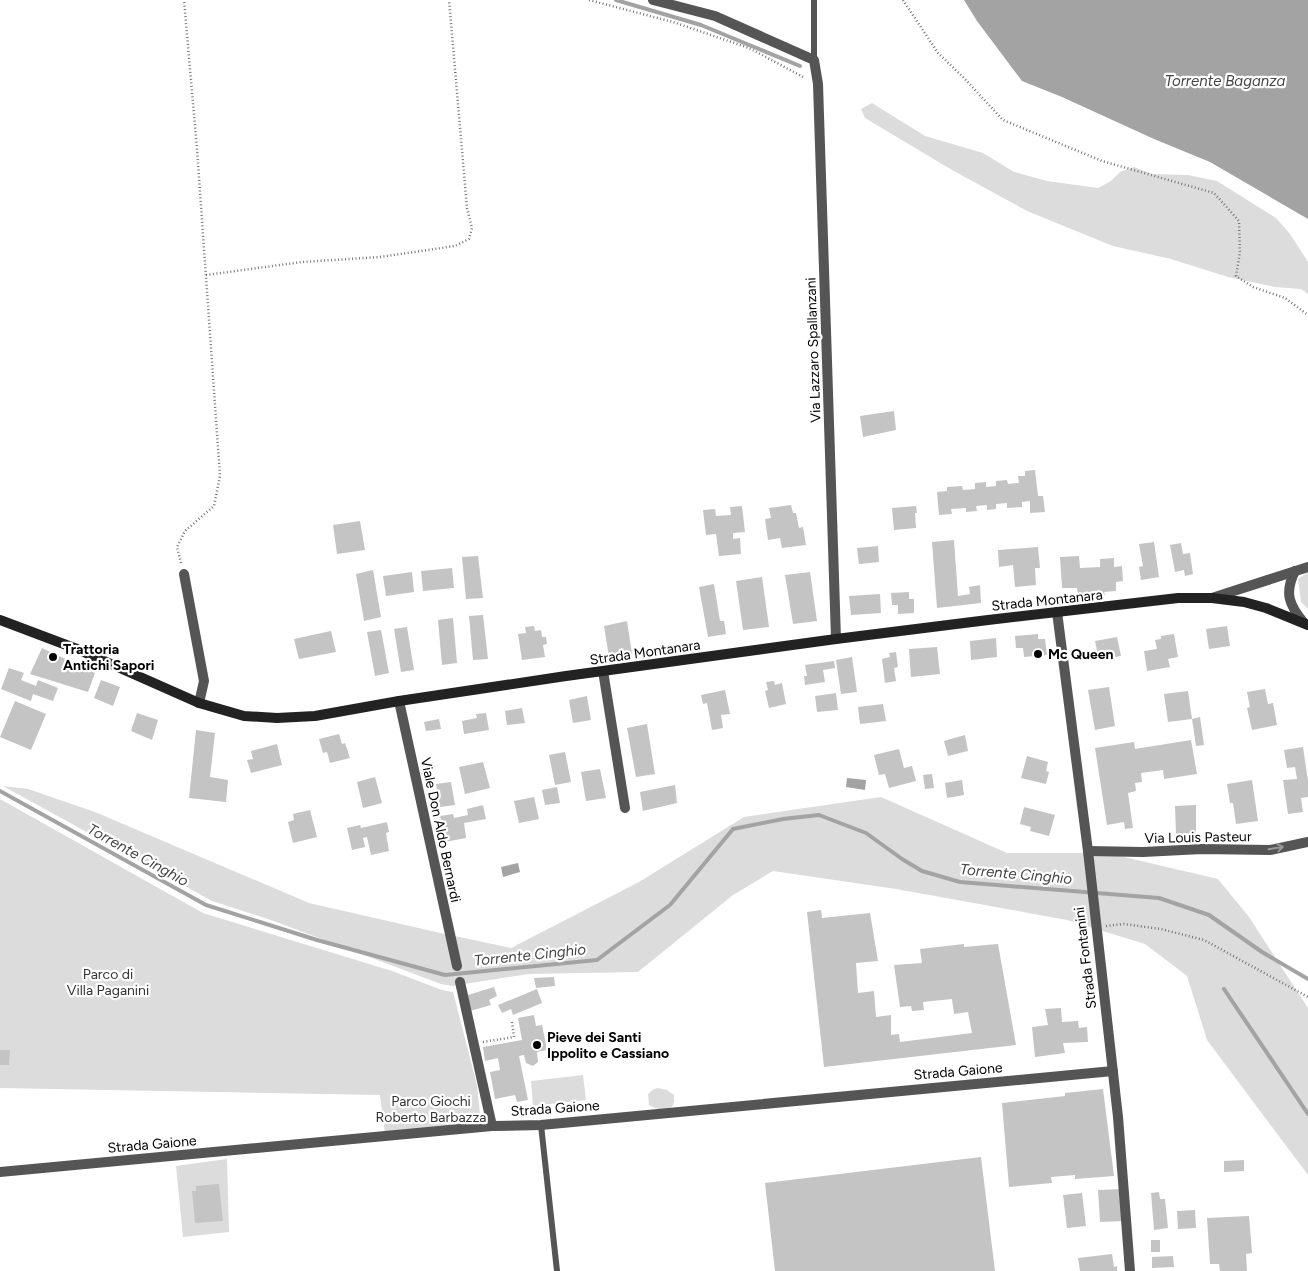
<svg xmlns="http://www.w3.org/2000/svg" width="1308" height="1271" font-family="Figtree,sans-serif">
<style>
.green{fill:#dcdcdc}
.water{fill:#a3a3a3}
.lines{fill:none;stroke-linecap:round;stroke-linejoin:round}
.stream{stroke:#a3a3a3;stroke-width:4}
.building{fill:#c4c4c4}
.path{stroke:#777;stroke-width:2.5;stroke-dasharray:1 2.5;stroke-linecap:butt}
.service{stroke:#555;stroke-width:6}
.minor{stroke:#555;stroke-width:10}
.secondary{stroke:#222;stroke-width:10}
.oneway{stroke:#999}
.poi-dot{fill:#000;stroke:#fff;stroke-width:2}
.labels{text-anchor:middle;stroke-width:4.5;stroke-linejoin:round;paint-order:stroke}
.street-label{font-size:14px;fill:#000;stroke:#fff}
.poi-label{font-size:14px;font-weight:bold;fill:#000;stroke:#fff;text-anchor:start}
.park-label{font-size:14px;fill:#333;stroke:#fff}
.water-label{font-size:15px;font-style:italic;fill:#444;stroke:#fff}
</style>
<rect width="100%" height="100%" fill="#fff"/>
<!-- green -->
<g class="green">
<path d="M872,103L925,136L983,153L1014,172L1047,181L1098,188L1111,181L1120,172L1134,167L1152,174L1188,175L1217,181L1276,218L1290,234L1308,262V294L1301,289L1275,287L1228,277L1171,259L1113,246L1027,211L952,170L865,118L861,109Z"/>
<path d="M1308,572V609L1301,602L1298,579Z"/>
<path d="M3,786L28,789L95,812L309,903L436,932L511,948L639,882L744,817L881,797L1007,853H1107L1218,879L1249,917L1308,1008V1175L1207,1040L1187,976L1145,944L1067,920L896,889L773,871L733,895L638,972L528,974L452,986L441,984L271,920L212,901Z"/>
<path d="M0,799L203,913L392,971L442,990L453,992L477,1085L481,1124L385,1134L380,1095L0,1088Z"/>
<path d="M583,1075L586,1100L533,1106L531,1081Z"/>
<path d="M658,1088L667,1090L674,1095V1102L672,1107C663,1110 657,1110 649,1105L648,1094L654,1089Z"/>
<path d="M227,1159L229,1232L183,1237L176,1166Z"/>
</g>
<!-- water -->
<g class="water">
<path d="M964,0H1308V219L1210,162L1154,139L1062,97L1022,81L977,21Z"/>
<path d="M847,778L866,780L865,790L846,787Z"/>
<path d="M518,863L520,872L503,877L501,867Z"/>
</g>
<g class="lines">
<!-- stream -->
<g class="stream">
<path d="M616,0L701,25L800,66"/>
<path d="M0,791L206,905L317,940L445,975L597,960L670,905L733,829L783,819L819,815L866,833L902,859L922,871L960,882L1159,898L1209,915L1262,952L1308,979"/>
<path d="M1224,989L1308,1114"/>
</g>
</g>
<!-- building -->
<g class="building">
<path d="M894,411L896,430L863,437L860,416Z"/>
<path d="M1035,470L1038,496H1043L1045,512L1030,513V501L1022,502V507L1007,508V503L996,504V509L987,510V505L976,506L977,511L966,512V508L951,509L952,514L939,515L937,492L947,491V487L962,486L963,490L975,489V483L986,482V487L996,486V481L1007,480L1008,484L1019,483L1018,476H1025V471Z"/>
<path d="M791,505L793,513H796L799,528L803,527L806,545L782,548L780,538L768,540L765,519L771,518L769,508Z"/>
<path d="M742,506L745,532L733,533V539L740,538L741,554L719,556L716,534L706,535L703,510L715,509L716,516L731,515L730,507Z"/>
<path d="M916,506L917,513H915L916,528L894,530L892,508Z"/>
<path d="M360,521L365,550L337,554L333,525Z"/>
<path d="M954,540L958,596L970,594L969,587L980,585L981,603L937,608L932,542Z"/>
<path d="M1154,542L1159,577L1141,580L1139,567L1143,566L1139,544Z"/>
<path d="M1181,543L1183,554L1190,553L1193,574L1185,576L1184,570L1175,572L1170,545Z"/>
<path d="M878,546L879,562L859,564L857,548Z"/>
<path d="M1038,547L1040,568H1035L1036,585L1015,587L1013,565L999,567L998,550Z"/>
<path d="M478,556L483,598L466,599L462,557Z"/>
<path d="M1079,556L1080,568L1100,567V559L1114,558V567L1122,566L1123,581L1116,582V591L1104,592L1105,595L1078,596L1077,588H1062L1060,557Z"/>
<path d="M452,568L454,588L423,591L421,571Z"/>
<path d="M373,570L381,617L364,621L356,574Z"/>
<path d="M412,572L414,592L386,596L383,576Z"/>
<path d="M810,572L817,621L793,624L785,575Z"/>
<path d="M762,577L769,627L743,630L736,581Z"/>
<path d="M714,584L720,621H724L726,634L708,637L699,587Z"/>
<path d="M909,592V599H914V613L898,614V605H892L891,593Z"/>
<path d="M880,594L881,613L851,615L849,596Z"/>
<path d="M483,615L488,659L473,660L469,616Z"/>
<path d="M453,618L457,663L442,665L438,620Z"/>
<path d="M627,621L632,654L609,657L604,626Z"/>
<path d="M534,626L535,631L541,630L542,637H546L547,644L543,645L545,657L522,660L518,634L526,633L525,627Z"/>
<path d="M1227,626L1230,646L1209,649L1206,629Z"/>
<path d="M407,627L414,670L401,672L394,629Z"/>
<path d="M381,630L389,673L375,676L367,632Z"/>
<path d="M331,631L336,652L299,659L294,639Z"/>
<path d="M1038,634V639H1045L1047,655L1024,657L1023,648H1016L1015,636Z"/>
<path d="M1174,634L1178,657L1168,659L1170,667L1147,671L1144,651L1157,649L1155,640L1161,639V636Z"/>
<path d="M1117,637L1121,656L1099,660L1095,641Z"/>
<path d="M996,638L997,657L971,660L970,641Z"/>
<path d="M937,647L940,674L911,677L909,649Z"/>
<path d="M42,648L95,673L88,692L30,674Z"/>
<path d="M896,652L898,667L894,668L896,681L885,683L882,659L890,657L889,653Z"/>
<path d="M852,657L857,692L841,694L836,660Z"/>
<path d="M834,661L835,668L823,670L825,682L805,685L804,676H807L805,665Z"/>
<path d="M9,668L24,673L21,680L36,686L38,680L58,688L53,701L33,694L31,701L1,689Z"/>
<path d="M101,680L120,687L113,706L94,698Z"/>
<path d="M774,681L775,685L782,683L786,704L769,708L765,691L768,690L766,682Z"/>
<path d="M1109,687L1115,726L1095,730L1088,690Z"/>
<path d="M1265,689L1268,704L1273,703L1277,725L1252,730L1247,708L1250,707L1247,692Z"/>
<path d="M725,690L730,714L721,715L723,728L712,730L707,703L703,704L701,695Z"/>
<path d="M1188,691L1192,719L1168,722L1164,694Z"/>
<path d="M836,693L838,710L817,712L815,696Z"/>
<path d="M587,696L591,720L573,723L569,700Z"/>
<path d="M15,701L46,714L31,750L0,737Z"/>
<path d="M883,704L886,721L860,724L858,707Z"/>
<path d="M522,708L525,723L507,725L505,711Z"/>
<path d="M137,713L158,720L152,740L131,731Z"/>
<path d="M486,713L489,730L464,734L462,721L477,718L476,714Z"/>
<path d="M1200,717L1204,745L1196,746L1192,719Z"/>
<path d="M439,719L441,729L426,731L424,722Z"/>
<path d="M647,724L655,774L636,777L627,728Z"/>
<path d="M196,730L215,733L210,777L228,780L226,802L189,798Z"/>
<path d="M339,734L342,744L345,743L350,758L330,763L327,752L323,753L319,739Z"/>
<path d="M965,735L968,751L948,756L944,741Z"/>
<path d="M1191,740L1197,774L1164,779L1163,770L1141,773L1142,782L1135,783L1136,791L1128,793L1133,828L1125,829L1124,822L1107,825L1095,748L1134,742L1135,749Z"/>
<path d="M277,744L282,765L251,773L247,760L253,759L251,751Z"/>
<path d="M1303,747L1308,781V797L1301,798L1303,812L1288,814L1283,780L1297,779L1295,767L1287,768L1284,750Z"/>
<path d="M899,749L904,768L912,766L916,781L889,788L885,774L879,775L874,755Z"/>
<path d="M565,752L571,782L555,785L549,755Z"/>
<path d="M1027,756L1048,762L1046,771L1049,772L1046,784L1021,778Z"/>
<path d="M483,762L490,788L465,794L459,767Z"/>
<path d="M600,769L606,798L586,801L581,772Z"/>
<path d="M932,774L934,788L925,789L923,775Z"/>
<path d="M375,777L382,803L363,808L357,782Z"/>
<path d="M962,780L964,795L947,798L945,783Z"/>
<path d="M1252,780L1258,821L1236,824L1233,803H1230L1227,784Z"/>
<path d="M451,782L455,805L440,807L436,784Z"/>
<path d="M675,785L677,803L643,811L640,792Z"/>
<path d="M557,787L560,803L545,805L542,790Z"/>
<path d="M534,797L539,819L519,823L514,801Z"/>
<path d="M483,805L486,819L464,823L466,838L445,842L440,816L453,814L454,818L468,815L467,809Z"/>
<path d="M1196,805V834H1176L1175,806Z"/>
<path d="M1024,807L1055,815L1049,836L1030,831L1031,827L1020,824Z"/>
<path d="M310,810L317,837L293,843L288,822L294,820L293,814Z"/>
<path d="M387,822L389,832L386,833L389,851L371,855L367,837L363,838L365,847L352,850L347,828L360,825L361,828Z"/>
<path d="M821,910L822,918L870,913L878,961L856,963L858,993L874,991L876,1017L891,1015V1035L899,1034L900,1042L972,1033L968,1012L954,1014L952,999L923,1002L924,1010L912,1011L911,1006L900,1007L894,965L922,963L920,949L964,944V947L998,944L1016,1045L824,1067L807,912Z"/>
<path d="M554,977L555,986L536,988L534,978Z"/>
<path d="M494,987L497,996L489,1000L491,1005L470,1011L468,995Z"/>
<path d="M537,989L542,1003L513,1015L511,1009L502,1013L498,1005Z"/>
<path d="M1061,1008L1062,1022L1078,1021L1079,1028L1087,1027L1088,1042L1063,1043L1065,1053L1035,1057L1032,1027L1048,1025L1045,1009Z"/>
<path d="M534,1015L536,1026L542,1025L547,1050L537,1052L538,1062L533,1066L526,1063L524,1055L519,1056L528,1100L517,1102L515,1095L495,1099L490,1072L500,1070L498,1058L485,1061L483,1047L522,1040L518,1018Z"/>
<path d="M0,1050H10L9,1065H0Z"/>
<path d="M1103,1089L1114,1176L1075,1179V1175L1051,1177L1052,1183L1009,1187L1002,1103L1065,1096V1093Z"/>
<path d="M981,1157L995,1271H775L765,1183Z"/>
<path d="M1244,1160V1171L1224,1172V1161Z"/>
<path d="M219,1184L223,1221L195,1223L192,1191H196V1186Z"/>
<path d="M1122,1189L1124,1221L1100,1222L1098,1190Z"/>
<path d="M1159,1192L1160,1199H1165L1168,1228L1154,1230L1151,1193Z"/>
<path d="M1082,1193L1086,1226L1067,1228L1063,1195Z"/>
<path d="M1195,1210L1196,1228L1178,1229L1177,1211Z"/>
<path d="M1249,1216L1252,1253L1246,1254L1247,1271H1220L1219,1264H1210L1207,1218Z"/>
<rect x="1151" y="1240" width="9" height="12"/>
<path d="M1112,1254L1114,1267L1117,1266V1271H1080L1078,1258Z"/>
<path d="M1173,1256L1174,1267L1152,1268V1257Z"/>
</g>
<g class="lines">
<!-- path -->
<g class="path">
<path d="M589,0L673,22L749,48L805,78"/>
<path d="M903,0L938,53L964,78L1003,120L1102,161L1214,193L1239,221L1240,252L1236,276L1253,287L1285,298L1308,315"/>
<path d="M206,275L302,262L380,257L455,246L469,239L472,228L467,208L449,0"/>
<path d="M181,563L177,547L185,531L214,506L220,476L197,149L184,0"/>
<path d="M1106,926L1124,924L1161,929L1204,940L1308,997"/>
<path d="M483,1042L514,1037L512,1022"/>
</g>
<!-- service -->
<g class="service">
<path d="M814,0V60"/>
<path d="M541,1125L557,1271"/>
</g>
<!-- minor -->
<g class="minor">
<path d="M653,0L715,16L814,60L818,84L836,639"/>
<path d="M1295,571C1284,593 1289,605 1304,623"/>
<path d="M184,574L204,681L199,703"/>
<path d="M1212,598L1308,567"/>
<path d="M1057,612L1088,851L1118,1117L1130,1271"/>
<path d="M603,671L625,808"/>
<path d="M399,701L457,966"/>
<path d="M1088,851L1143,852L1202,849L1270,850L1308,842"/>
<path d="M460,982L492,1126"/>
<path d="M0,1172L492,1126L541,1125L1113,1071"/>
</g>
<!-- secondary -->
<path class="secondary" d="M0,620L77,649L199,703L244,716L277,718L315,716L399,701L566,676L836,639L988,620L1178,598H1212L1244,602L1266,608L1308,625"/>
</g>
<!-- one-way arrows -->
<defs><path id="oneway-shaft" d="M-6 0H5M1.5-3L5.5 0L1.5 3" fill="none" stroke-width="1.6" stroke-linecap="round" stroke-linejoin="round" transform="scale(1.25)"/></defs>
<use class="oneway" href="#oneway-shaft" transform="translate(1276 848) rotate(-10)"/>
<!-- markers -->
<g class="poi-dot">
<circle cx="1038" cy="654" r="5"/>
<circle cx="53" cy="657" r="5"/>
<circle cx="537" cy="1045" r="5"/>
</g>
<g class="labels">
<!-- street labels -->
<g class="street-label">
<text transform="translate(813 350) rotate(-92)" y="5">Via Lazzaro Spallanzani</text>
<text transform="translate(1047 600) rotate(-6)" y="5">Strada Montanara</text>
<text transform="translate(645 652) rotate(-8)" y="5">Strada Montanara</text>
<text transform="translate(441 830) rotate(78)" y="5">Viale Don Aldo Bernardi</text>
<text transform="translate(1198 837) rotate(-1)" y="5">Via Louis Pasteur</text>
<text transform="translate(1085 958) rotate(-97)" y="5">Strada Fontanini</text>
<text transform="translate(958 1071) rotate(-5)" y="5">Strada Gaione</text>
<text transform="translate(555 1108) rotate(-4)" y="5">Strada Gaione</text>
<text transform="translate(152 1144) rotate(-5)" y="5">Strada Gaione</text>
</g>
<!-- poi labels -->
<g class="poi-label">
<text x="63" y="654">Trattoria<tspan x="63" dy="16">Antichi Sapori</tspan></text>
<text x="1048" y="659">Mc Queen</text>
<text x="547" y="1042">Pieve dei Santi<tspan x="547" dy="16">Ippolito e Cassiano</tspan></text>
</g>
<!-- park labels -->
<g class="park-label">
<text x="108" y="979">Parco di<tspan x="108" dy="16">Villa Paganini</tspan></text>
<text x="431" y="1106">Parco Giochi<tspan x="431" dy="16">Roberto Barbazza</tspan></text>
</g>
<!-- water labels -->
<g class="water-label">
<text x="1225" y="86">Torrente Baganza</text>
<text transform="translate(138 855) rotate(29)" y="5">Torrente Cinghio</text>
<text transform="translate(1016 874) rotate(5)" y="5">Torrente Cinghio</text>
<text transform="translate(530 955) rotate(-6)" y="5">Torrente Cinghio</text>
</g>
</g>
</svg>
